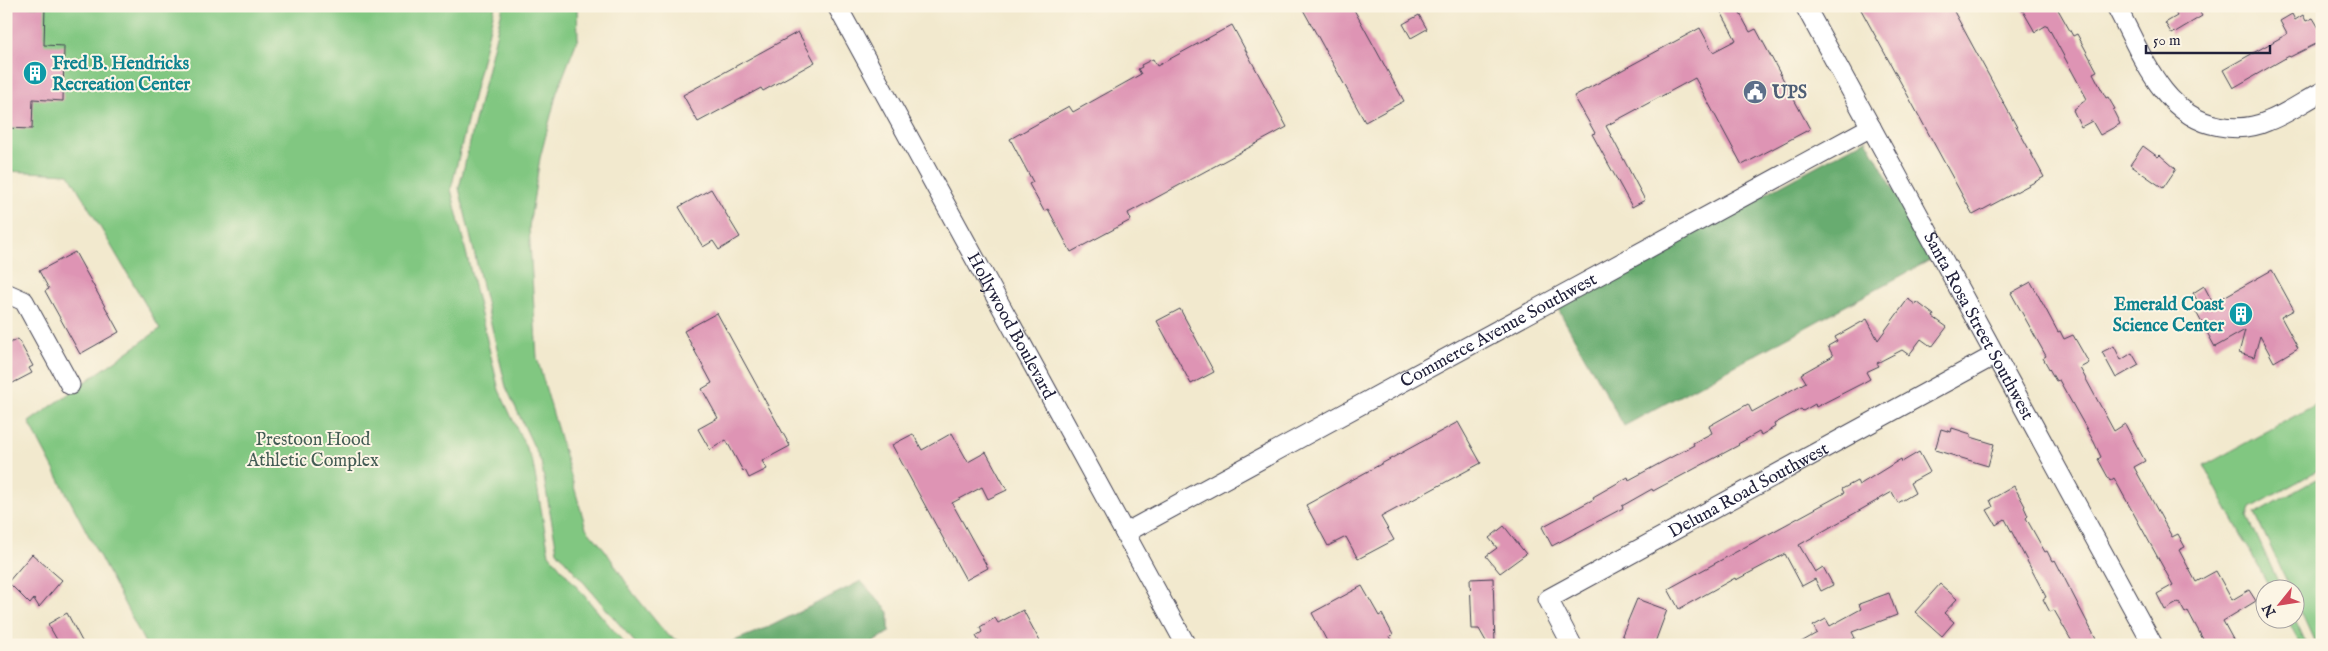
<svg xmlns="http://www.w3.org/2000/svg" width="2328" height="651" font-family="'IM FELL English',serif">
<style>
.green{fill:#81c781;stroke:#52745e}
.forest{fill:#68ac6f;stroke:#456755}
.building{fill:#de94b4}
.lines{fill:none;stroke-linecap:round;stroke-linejoin:round}
.minor-casing{stroke:#414051;stroke-width:21}
.minor{stroke:#fff;stroke-width:19}
.labels{text-anchor:middle;stroke-width:4;stroke-linejoin:round;paint-order:stroke}
.culture-label{font-size:18px;font-weight:bold;fill:#0d838f;stroke:#fcf5e5;text-anchor:start}
.service-label{font-size:18px;font-weight:bold;fill:#4e5e75;stroke:#fcf5e5;text-anchor:start}
.street-label{font-size:18px;fill:#22223b;stroke:#fcf5e5}
.park-label{font-size:18px;fill:#435c54;stroke:#fcf5e5}
</style>
<rect width="100%" height="100%" fill="#fcf5e5"/>
<filter id="ink" filterUnits="userSpaceOnUse"><feTurbulence type="fractalNoise" baseFrequency=".02" numOctaves="2"/><feDisplacementMap in="SourceGraphic" scale="10" xChannelSelector="R" yChannelSelector="G"/><feConvolveMatrix kernelMatrix="1 2 1 2 8 2 1 2 1" color-interpolation-filters="sRGB"/></filter>
<filter id="wash" filterUnits="userSpaceOnUse"><feTurbulence type="fractalNoise" baseFrequency=".0096" numOctaves="4" result="noise"/><feDisplacementMap in="SourceGraphic" scale="20" xChannelSelector="R" yChannelSelector="G"/><feGaussianBlur stdDeviation="1.12" result="paint"/><feColorMatrix in="noise" values="0 0 0 0 0 0 0 0 0 0 0 0 0 0 0 0 0 1.4 0 .05"/><feComposite in="paint" operator="in"/></filter>
<g filter="url(#wash)">
<rect width="100%" height="100%" fill="#f2e9ce"/>
<!-- green -->
<g class="green">
<path d="M6,6H495L451,189L499,390L533,463L549,554L626,645H146L29,422L160,329L69,174L6,171Z"/>
<path d="M503,6H577L578,38L557,92L540,158L529,227L537,358L586,528L605,550L633,593L667,635L686,645H637L557,551L541,462L506,387L459,188Z"/>
<path d="M2322,401V468L2251,508L2248,517L2281,588H2270L2204,466Z"/>
<path d="M2322,476V645H2316L2296,601V588H2290L2255,514Z"/>
<path d="M2287,619H2295L2307,645H2301Z"/>
</g>
<!-- forest -->
<g class="forest">
<path d="M1866,139L1932,259L1624,426L1557,307Z"/>
<path d="M861,581L889,612V632L869,645H724L771,626Z"/>
</g>
<g id="blocks">
<!-- building -->
<g class="building">
<path d="M6,6L45,7L44,45L64,46L63,101L33,99L32,129L6,128Z"/>
<path d="M1301,6H1352L1404,101L1365,122Z"/>
<path d="M1718,6H1736L1750,32L1756,29L1810,129L1742,165L1695,78L1606,126L1645,200L1632,207L1592,134L1595,133L1574,96L1700,28L1713,52L1736,40Z"/>
<path d="M1859,6H1951L2044,177L1973,215Z"/>
<path d="M2020,6H2056L2073,36L2077,34L2097,71L2093,73L2106,98L2108,97L2115,109L2113,110L2120,124L2100,135L2092,121L2081,127L2073,110L2087,99L2047,25L2035,32Z"/>
<path d="M2172,6H2196L2202,16L2172,34L2165,23L2177,16Z"/>
<path d="M2292,14L2295,20L2303,15L2306,21L2313,18L2322,33V41L2290,57L2289,56L2233,88L2223,70L2287,34L2280,21Z"/>
<path d="M1419,15L1427,29L1411,38L1403,24Z"/>
<path d="M1232,25L1287,127L1128,213L1131,220L1071,252L1048,209L1044,211L1029,184L1033,182L1010,139L1069,106L1073,112L1141,74L1138,69L1142,67L1141,65L1153,59L1157,66Z"/>
<path d="M798,32L815,62L763,91L761,88L698,122L683,95Z"/>
<path d="M2143,146L2158,157L2160,155L2176,169L2163,188L2130,165Z"/>
<path d="M711,189L740,237L719,250L713,241L703,247L679,207Z"/>
<path d="M75,252L119,332L80,354L45,291L49,289L39,271Z"/>
<path d="M2272,270L2294,310L2281,317L2298,348L2274,362L2260,336L2254,357L2239,353L2245,330L2215,347L2196,312L2202,309L2193,293L2204,286L2213,303Z"/>
<path d="M2031,282L2058,332L2060,331L2064,339L2073,335L2089,363L2080,368L2114,431L2125,424L2145,461L2134,467L2172,537L2178,534L2185,547L2179,550L2196,582L2216,571L2232,600L2249,590L2256,601L2223,621L2236,645H2206L2188,611L2185,613L2179,602L2165,610L2157,594L2173,585L2114,478L2110,481L2098,459L2101,457L2094,442L2059,380L2056,381L2043,358L2046,356L2011,293Z"/>
<path d="M1908,299L1916,305L1917,302L1934,315L1933,317L1947,327L1932,347L1921,339L1909,355L1902,350L1877,363L1879,366L1866,372L1870,379L1861,384L1816,407L1815,404L1803,411L1801,409L1774,424L1775,427L1761,435L1759,432L1738,444L1739,445L1653,491L1652,489L1622,506L1623,508L1552,546L1542,527L1594,499L1593,497L1628,477L1629,480L1694,445L1693,443L1712,433L1709,426L1748,404L1752,412L1806,382L1801,374L1833,356L1828,346L1837,341L1835,337L1867,319L1878,340Z"/>
<path d="M1180,309L1214,372L1191,384L1157,321Z"/>
<path d="M717,313L790,446L762,461L767,469L749,478L745,470L743,471L726,440L710,450L698,429L718,418L702,389L712,383L684,331Z"/>
<path d="M18,339L33,366L29,368L32,373L11,384L6,374V345Z"/>
<path d="M2114,346L2121,360L2132,353L2139,365L2116,378L2102,352Z"/>
<path d="M1458,422L1481,463L1381,517L1394,540L1358,559L1346,537L1328,546L1306,505Z"/>
<path d="M1952,428L1971,434V437L1994,444L1988,466L1935,450L1941,429L1951,432Z"/>
<path d="M952,433L968,462L986,452L1007,490L988,499L982,487L952,503L988,568L966,580L892,445L913,434L922,450Z"/>
<path d="M1919,452L1930,472L1910,483L1915,493L1898,503L1892,492L1799,545L1815,572L1823,567L1833,585L1821,591L1815,579L1802,586L1785,554L1736,580L1735,578L1679,609L1668,589L1844,493L1842,489L1857,481L1859,485L1901,459L1902,462Z"/>
<path d="M2014,486L2025,506L2024,507L2028,516L2026,518L2045,552L2047,551L2052,561L2055,560L2099,645H2074L2054,610L2050,612L2043,599L2046,597L2005,519L1996,525L1987,510L1993,507L1990,500Z"/>
<path d="M1504,526L1526,554L1500,573L1486,556L1497,548L1489,538Z"/>
<path d="M32,554L62,580L39,607L34,599L30,604L8,582Z"/>
<path d="M1493,578L1495,645H1488L1479,629H1472L1470,579Z"/>
<path d="M1940,584L1957,599L1944,613L1954,622L1942,636L1915,612Z"/>
<path d="M1362,586L1379,616L1382,614L1393,635L1390,636L1394,645H1329L1312,613Z"/>
<path d="M1889,593L1897,615L1852,632L1855,638L1842,645H1796L1817,633L1813,626L1826,619L1830,626L1861,609L1859,604Z"/>
<path d="M1637,599L1667,610L1654,645H1621L1624,636L1622,635Z"/>
<path d="M1023,610L1042,645H981L976,636L982,632L980,627L995,618L998,623Z"/>
<path d="M67,613L84,645H60L48,624Z"/>
</g>
</g>
</g>
<g filter="url(#ink)">
<use href="#blocks" fill-opacity="0" stroke="#414051" stroke-width="1"/>
<g class="lines">
<!-- minor casing -->
<g class="minor-casing">
<g id="minor">
<path id="s1" d="M837,6L1186,645"/>
<path id="s2" d="M1805,6L2153,645"/>
<path d="M2116,6C2141,52 2162,116 2219,126C2235,129 2253,128 2268,121C2287,114 2304,101 2322,92"/>
<path d="M6,293L24,301L70,385"/>
<path id="s3" d="M1125,533L1871,127"/>
<path id="s4" d="M1572,645L1548,599L1995,355"/>
</g>
</g>
<!-- minor -->
<use href="#minor" class="minor"/>
</g>
</g>
<!-- icons -->
<defs>
<g id="building-disc" transform="scale(1.25)"><circle r="9.5" fill="#0f9aa8" stroke="#fcf5e5"/><path d="M-4-6H4V6H1V3H-1V6H-4ZM-2.5-4.3h1.7v1.8h-1.7ZM.8-4.3h1.7v1.8H.8ZM-2.5-1h1.7V.8h-1.7ZM.8-1h1.7V.8H.8Z" fill="#fff"/></g>
<g id="civic-disc" transform="scale(1.25)"><circle r="9.5" fill="#5c6f8a" stroke="#fcf5e5"/><path d="M-.6-6.5H3V-4.5H.6V-3L4-1V1h2V6H-6V1h2V-1L-.6-3ZM-1.2 2.5V6h2.4V2.5Z" fill="#fff"/></g>
</defs>
<g fill-rule="evenodd">
<use href="#building-disc" x="35" y="73"/>
<use href="#civic-disc" x="1755" y="92"/>
<use href="#building-disc" x="2241" y="314"/>
</g>
<g class="labels">
<!-- culture labels -->
<g class="culture-label">
<text x="52" y="69">Fred B. Hendricks<tspan x="52" dy="21">Recreation Center</tspan></text>
<text x="2224" y="310" text-anchor="end">Emerald Coast<tspan x="2224" dy="21">Science Center</tspan></text>
</g>
<!-- service labels -->
<g class="service-label">
<text x="1772" y="98">UPS</text>
</g>
<!-- street labels -->
<g class="street-label">
<text dy="6" stroke="none"><textPath href="#s2" startOffset="364">Santa Rosa Street Southwest</textPath></text>
<text dy="6" stroke="none"><textPath href="#s1" startOffset="364">Hollywood Boulevard</textPath></text>
<text dy="6" stroke="none"><textPath href="#s3" startOffset="425">Commerce Avenue Southwest</textPath></text>
<text dy="6" stroke="none"><textPath href="#s4" startOffset="280">Deluna Road Southwest</textPath></text>
</g>
<!-- park labels -->
<g class="park-label">
<text x="313" y="445">Prestoon Hood<tspan x="313" dy="21">Athletic Complex</tspan></text>
</g>
</g>
<!-- margin -->
<rect width="2328" height="651" fill="none" stroke="#fcf5e5" stroke-width="25"/>
<!-- north arrow -->
<g transform="translate(2280 604) rotate(240)"><circle r="24" fill="#fcf5e5" stroke="#a5a1a1"/>
<path d="M0-4L9 19L0 12L-9 19Z" fill="#d1495b"/>
<text y="-8" font-size="14" font-weight="bold" text-anchor="middle" fill="#22223b">N</text>
</g>
<!-- scale -->
<path d="M2146 45v8h124v-8" fill="none" stroke="#22223b" stroke-width="2.5"/>
<text x="2153" y="45" font-size="15" fill="#22223b" stroke="#fcf5e5" stroke-width="4" paint-order="stroke">50 m</text>
</svg>
